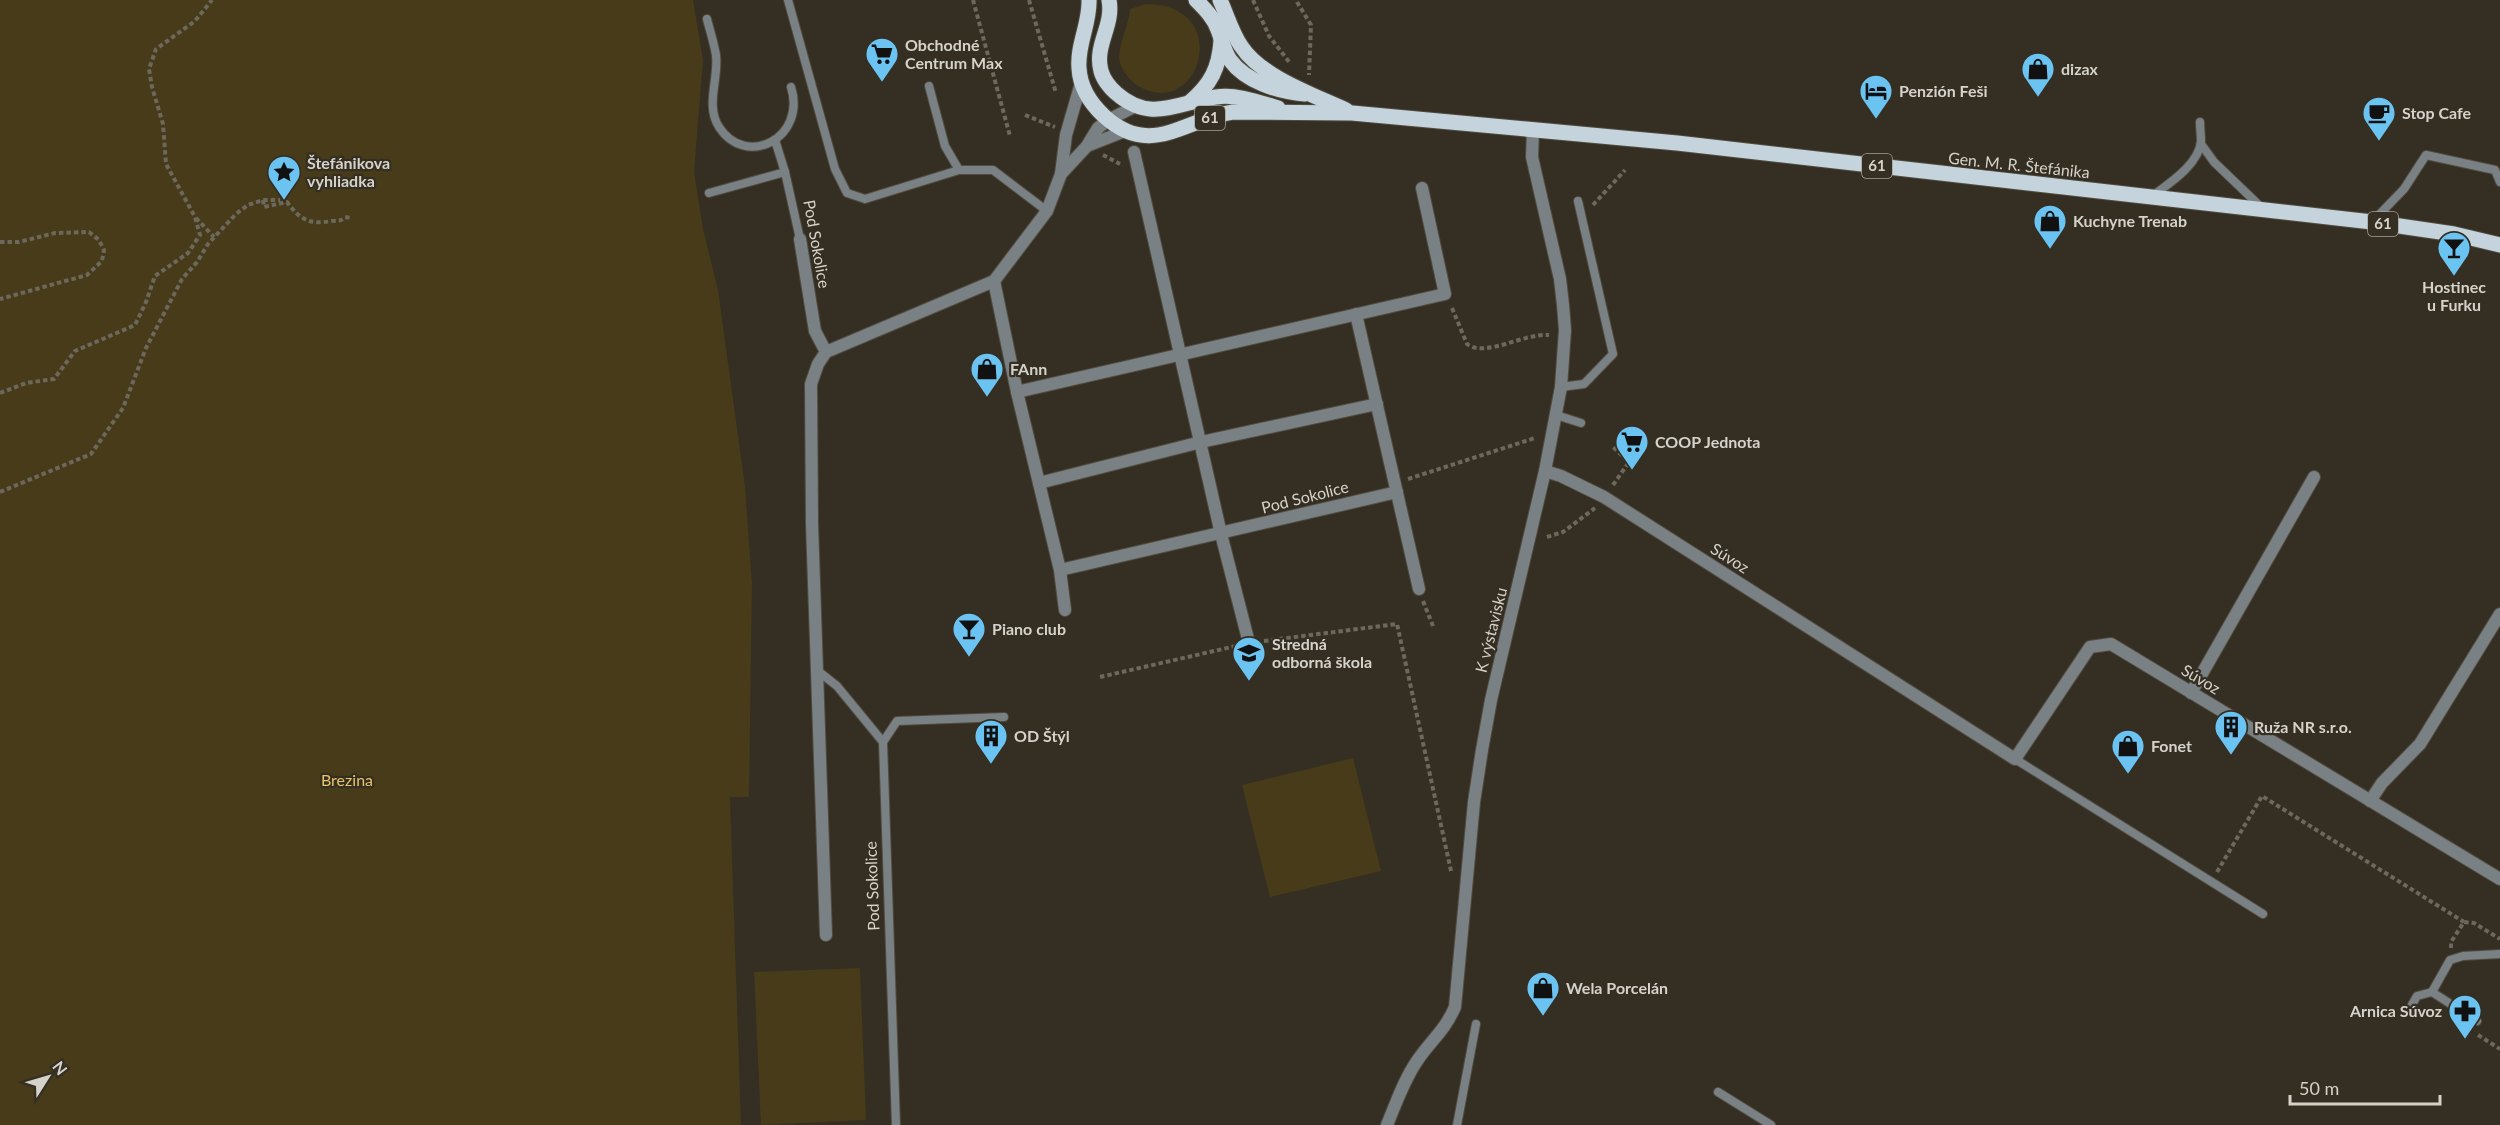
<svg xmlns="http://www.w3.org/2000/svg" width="2500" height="1125" font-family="Lato,sans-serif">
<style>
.green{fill:#483b19}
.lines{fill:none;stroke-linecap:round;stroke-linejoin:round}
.service-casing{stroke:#514c40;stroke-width:10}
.minor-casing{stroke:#514c40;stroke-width:14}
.primary-casing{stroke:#514c40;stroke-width:17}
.path{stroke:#6c685c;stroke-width:4;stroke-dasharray:4.5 3;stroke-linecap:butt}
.service{stroke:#7a8185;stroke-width:8}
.minor{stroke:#7a8185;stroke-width:12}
.primary{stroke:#c4d3dc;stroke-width:15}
.labels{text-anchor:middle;stroke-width:4.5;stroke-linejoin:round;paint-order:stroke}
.shield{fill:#342f22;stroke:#a5a198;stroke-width:1.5}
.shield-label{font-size:15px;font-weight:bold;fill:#d5d2ca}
.poi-label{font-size:16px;font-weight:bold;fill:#d5d2ca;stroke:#342f22;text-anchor:start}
.street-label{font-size:16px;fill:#d5d2ca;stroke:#342f22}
.park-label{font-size:16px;fill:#e8c469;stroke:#342f22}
</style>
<rect width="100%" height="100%" fill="#342f22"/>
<!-- green -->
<g class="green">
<path d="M0,0H693L703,60L694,172L703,229L718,290L745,487L752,584L749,797H730L741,1125H0Z"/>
<path d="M1146,4C1234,4 1201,120 1140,87C1132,83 1123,72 1120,63C1116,48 1129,26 1130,9Z"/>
<path d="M1353,758L1381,871L1270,897L1242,785Z"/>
<path d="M860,968L866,1120L761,1125L754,972Z"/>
</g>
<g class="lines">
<!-- service casing -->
<g class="service-casing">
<g id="service">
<path d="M788,0L835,169L847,193L865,199L959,170"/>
<path d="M707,19C710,31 714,43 716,55C719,78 705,106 719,127C746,169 807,138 791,87"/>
<path d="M929,86L945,146L959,170H993L1047,211"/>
<path d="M775,140L785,172L800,239"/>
<path d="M2201,144L2214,162L2262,208"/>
<path d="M709,193L785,172"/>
<path d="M2151,197C2168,184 2199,165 2201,141C2201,135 2200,129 2200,122"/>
<path d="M2372,222L2404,189L2426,155L2495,170L2500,182"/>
<path d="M1561,387L1584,384L1613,354L1578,201"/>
<path d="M1556,415L1581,423"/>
<path d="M818,671L837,686L883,742L896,1125"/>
<path d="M883,742L897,721L1004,717"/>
<path d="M2015,759L2263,914"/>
<path d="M2409,1010L2417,996L2432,992"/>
<path d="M2477,1021L2432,992L2450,960L2463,956L2500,954"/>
<path d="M1718,1092L1771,1125"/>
<path d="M1457,1125L1476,1024"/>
</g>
</g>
<!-- minor casing -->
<g class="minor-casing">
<g id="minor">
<path d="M1087,146L1125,131"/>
<path d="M1134,152L1221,534L1249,643"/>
<path d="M1061,174L1087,146L1098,128L1108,120L1136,106"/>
<path d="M800,239L815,331L826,352"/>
<path d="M994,281L1017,392L1060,570L1065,610"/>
<path d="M1356,314L1419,589"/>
<path d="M1017,392L1445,294L1422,188"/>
<path d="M1545,471L1561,476L1604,497L2015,759L2090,647L2111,644L2500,879"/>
<path d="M1039,483L1201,442L1377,404"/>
<path d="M1060,570L1397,492"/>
<path d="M2191,693L2314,477"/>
<path d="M2370,801L2382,783L2420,744L2500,614"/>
<path d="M826,935L812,524L811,384L818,364L826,352L994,281L1047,211L1061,174L1066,135L1081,83"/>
<path d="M1387,1125C1396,1103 1404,1080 1417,1061C1431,1040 1444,1032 1455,1007L1474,802L1482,750L1491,700L1545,471L1561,387L1565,330L1563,305L1560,279L1532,157L1533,130"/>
</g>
</g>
<!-- primary casing -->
<g class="primary-casing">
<g id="primary">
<path d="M1089,0C1090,23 1077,45 1079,68C1080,87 1090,103 1104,116C1151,159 1184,119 1233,112L1352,113L1677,143L2372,222L2454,234L2500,245"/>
<path d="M1109,0C1114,26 1094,45 1101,71C1103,79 1110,88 1116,93C1151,124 1178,102 1216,97C1237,94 1258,102 1278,108"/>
<path d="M1196,0C1205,9 1214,18 1218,30C1222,40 1224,51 1230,60C1246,82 1279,92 1305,94"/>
<path d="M1220,0C1227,15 1232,33 1241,46C1261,77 1314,95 1346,110"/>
<path d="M1190,102C1211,84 1219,68 1221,41"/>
</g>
</g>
<!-- path -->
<g class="path">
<path d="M973,0L1010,136"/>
<path d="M1029,0L1056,93"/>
<path d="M1253,0L1269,36L1290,63"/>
<path d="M1297,2L1311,25L1309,75"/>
<path d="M1025,115L1055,127"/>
<path d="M1103,155L1120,164"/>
<path d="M263,200L264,207L287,202C300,220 310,225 332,221C339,220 340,222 345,217L351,218"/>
<path d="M1593,205L1625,170"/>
<path d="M196,218L214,237"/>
<path d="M0,242H19L55,233L89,232L99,240L104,250L102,261L87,275L0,299"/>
<path d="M1452,308L1467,344C1486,358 1523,333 1549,335"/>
<path d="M0,393L26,383L54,379L75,351L135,325L146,302L155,276L188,253L200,235L195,217L166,164L163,124L152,87L149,69L156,49L195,21L212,0"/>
<path d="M1408,479L1535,438"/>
<path d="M1613,485L1629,462L1613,447"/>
<path d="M0,492L91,454L123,408L146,348L182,279L197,262L208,244L236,214L248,205L263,200H280"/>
<path d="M1547,537L1563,532L1595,508"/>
<path d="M1423,601L1433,626"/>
<path d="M1264,641L1397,624L1451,871"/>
<path d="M1100,677L1236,646"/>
<path d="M2217,872L2262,796L2464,922"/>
<path d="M2451,948V942L2464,922L2474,923L2500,939"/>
<path d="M2478,1035L2500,1049"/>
</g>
<!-- service -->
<use href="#service" class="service"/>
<!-- minor -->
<use href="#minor" class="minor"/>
<!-- primary -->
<use href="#primary" class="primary"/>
</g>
<!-- icons -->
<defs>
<g id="supermarket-pin" transform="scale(1.725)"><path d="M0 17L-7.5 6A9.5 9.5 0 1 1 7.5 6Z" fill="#6bc3f2" stroke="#342f22"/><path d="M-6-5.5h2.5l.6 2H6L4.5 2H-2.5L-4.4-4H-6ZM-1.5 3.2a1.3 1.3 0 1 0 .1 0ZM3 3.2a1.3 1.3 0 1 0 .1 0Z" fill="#111"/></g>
<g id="shop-pin" transform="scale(1.725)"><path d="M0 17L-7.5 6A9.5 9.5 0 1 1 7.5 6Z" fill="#6bc3f2" stroke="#342f22"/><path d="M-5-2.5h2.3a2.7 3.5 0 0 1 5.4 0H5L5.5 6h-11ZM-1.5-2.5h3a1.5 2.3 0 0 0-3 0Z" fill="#111"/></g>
<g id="hotel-pin" transform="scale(1.725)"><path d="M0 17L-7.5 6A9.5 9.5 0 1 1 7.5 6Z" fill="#6bc3f2" stroke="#342f22"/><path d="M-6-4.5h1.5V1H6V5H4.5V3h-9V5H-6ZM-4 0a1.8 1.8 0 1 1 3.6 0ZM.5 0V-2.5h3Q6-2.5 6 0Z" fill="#111"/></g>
<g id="cafe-pin" transform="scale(1.725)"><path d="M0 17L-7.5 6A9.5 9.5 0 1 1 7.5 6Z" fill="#6bc3f2" stroke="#342f22"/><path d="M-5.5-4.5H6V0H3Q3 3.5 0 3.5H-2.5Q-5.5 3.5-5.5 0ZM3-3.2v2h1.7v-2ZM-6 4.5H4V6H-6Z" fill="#111"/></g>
<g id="sight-pin" transform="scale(1.725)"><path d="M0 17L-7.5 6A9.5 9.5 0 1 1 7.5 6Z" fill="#6bc3f2" stroke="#342f22"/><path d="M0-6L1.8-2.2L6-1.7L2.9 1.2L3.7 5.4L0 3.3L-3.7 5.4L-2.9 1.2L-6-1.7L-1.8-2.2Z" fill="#111"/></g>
<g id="bar-pin" transform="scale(1.725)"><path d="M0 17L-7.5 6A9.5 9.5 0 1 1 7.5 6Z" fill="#6bc3f2" stroke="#342f22"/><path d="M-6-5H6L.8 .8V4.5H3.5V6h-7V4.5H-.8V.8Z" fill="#111"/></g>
<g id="school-pin" transform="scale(1.725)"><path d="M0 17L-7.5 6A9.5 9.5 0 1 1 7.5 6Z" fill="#6bc3f2" stroke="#342f22"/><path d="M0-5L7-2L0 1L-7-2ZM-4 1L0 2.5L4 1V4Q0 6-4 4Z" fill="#111"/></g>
<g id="building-pin" transform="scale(1.725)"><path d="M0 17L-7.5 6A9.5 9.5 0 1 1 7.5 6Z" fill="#6bc3f2" stroke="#342f22"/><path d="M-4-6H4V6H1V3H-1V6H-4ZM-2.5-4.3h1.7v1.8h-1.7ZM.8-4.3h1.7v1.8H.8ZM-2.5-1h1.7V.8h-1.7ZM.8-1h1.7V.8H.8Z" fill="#111"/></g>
<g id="pharmacy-pin" transform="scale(1.725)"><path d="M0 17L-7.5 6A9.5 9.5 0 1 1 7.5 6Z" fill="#6bc3f2" stroke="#342f22"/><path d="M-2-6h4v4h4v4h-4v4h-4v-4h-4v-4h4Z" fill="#111"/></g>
</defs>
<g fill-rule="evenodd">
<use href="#supermarket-pin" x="882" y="54"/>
<use href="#shop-pin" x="2038" y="69"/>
<use href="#hotel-pin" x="1876" y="91"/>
<use href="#cafe-pin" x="2379" y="113"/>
<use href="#sight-pin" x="284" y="172"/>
<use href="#shop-pin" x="2050" y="221"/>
<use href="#bar-pin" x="2454" y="248"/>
<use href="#shop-pin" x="987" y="369"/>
<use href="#supermarket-pin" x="1632" y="442"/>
<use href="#bar-pin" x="969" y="629"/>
<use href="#school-pin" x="1249" y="653"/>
<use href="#building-pin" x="2231" y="727"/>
<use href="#building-pin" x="991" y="736"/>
<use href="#shop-pin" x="2128" y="746"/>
<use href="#shop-pin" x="1543" y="988"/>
<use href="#pharmacy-pin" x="2465" y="1011"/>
</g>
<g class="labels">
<!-- shield labels -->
<g class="shield">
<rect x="1195" y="106" width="30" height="24" rx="4.5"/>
<rect x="1862" y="154" width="30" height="24" rx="4.5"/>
<rect x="2368" y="212" width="30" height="24" rx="4.5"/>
</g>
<g class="shield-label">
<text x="1210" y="123">61</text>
<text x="1877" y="171">61</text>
<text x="2383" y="229">61</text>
</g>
<!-- poi labels -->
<g class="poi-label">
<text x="905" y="51">Obchodné<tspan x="905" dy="18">Centrum Max</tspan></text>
<text x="2061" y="75">dizax</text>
<text x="1899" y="97">Penzión Feši</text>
<text x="2402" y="119">Stop Cafe</text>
<text x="307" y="169">Štefánikova<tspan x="307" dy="18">vyhliadka</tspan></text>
<text x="2073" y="227">Kuchyne Trenab</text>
<text x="2454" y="293" text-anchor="middle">Hostinec<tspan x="2454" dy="18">u Furku</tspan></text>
<text x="1010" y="375">FAnn</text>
<text x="1655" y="448">COOP Jednota</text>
<text x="992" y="635">Piano club</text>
<text x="1272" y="650">Stredná<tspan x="1272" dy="18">odborná škola</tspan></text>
<text x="2254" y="733">Ruža NR s.r.o.</text>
<text x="1014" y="742">OD Štýl</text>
<text x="2151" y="752">Fonet</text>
<text x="1566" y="994">Wela Porcelán</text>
<text x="2442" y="1017" text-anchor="end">Arnica Súvoz</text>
</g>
<!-- street labels -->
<g class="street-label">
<text transform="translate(2019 165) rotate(6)" y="6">Gen. M. R. Štefánika</text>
<text transform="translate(817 244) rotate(80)" y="6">Pod Sokolice</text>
<text transform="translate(1305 497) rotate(-14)" y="6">Pod Sokolice</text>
<text transform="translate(1730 558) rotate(32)" y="6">Súvoz</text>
<text transform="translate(1491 630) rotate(-76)" y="6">K výstavisku</text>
<text transform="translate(2201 679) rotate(31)" y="6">Súvoz</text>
<text transform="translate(872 886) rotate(-92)" y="6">Pod Sokolice</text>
</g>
<!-- park labels -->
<g class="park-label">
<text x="347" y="786">Brezina</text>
</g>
</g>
<!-- north arrow -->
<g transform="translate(48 1077) rotate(53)" stroke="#342f22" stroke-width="4.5" paint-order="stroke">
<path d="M0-4.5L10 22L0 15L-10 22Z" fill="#d5d2ca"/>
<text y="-9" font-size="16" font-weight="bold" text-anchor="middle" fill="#d5d2ca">N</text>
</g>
<!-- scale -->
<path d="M2290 1095v9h150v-9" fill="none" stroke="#d5d2ca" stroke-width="3"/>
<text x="2299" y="1095" font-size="18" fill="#d5d2ca" stroke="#342f22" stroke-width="4.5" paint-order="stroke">50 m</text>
</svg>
